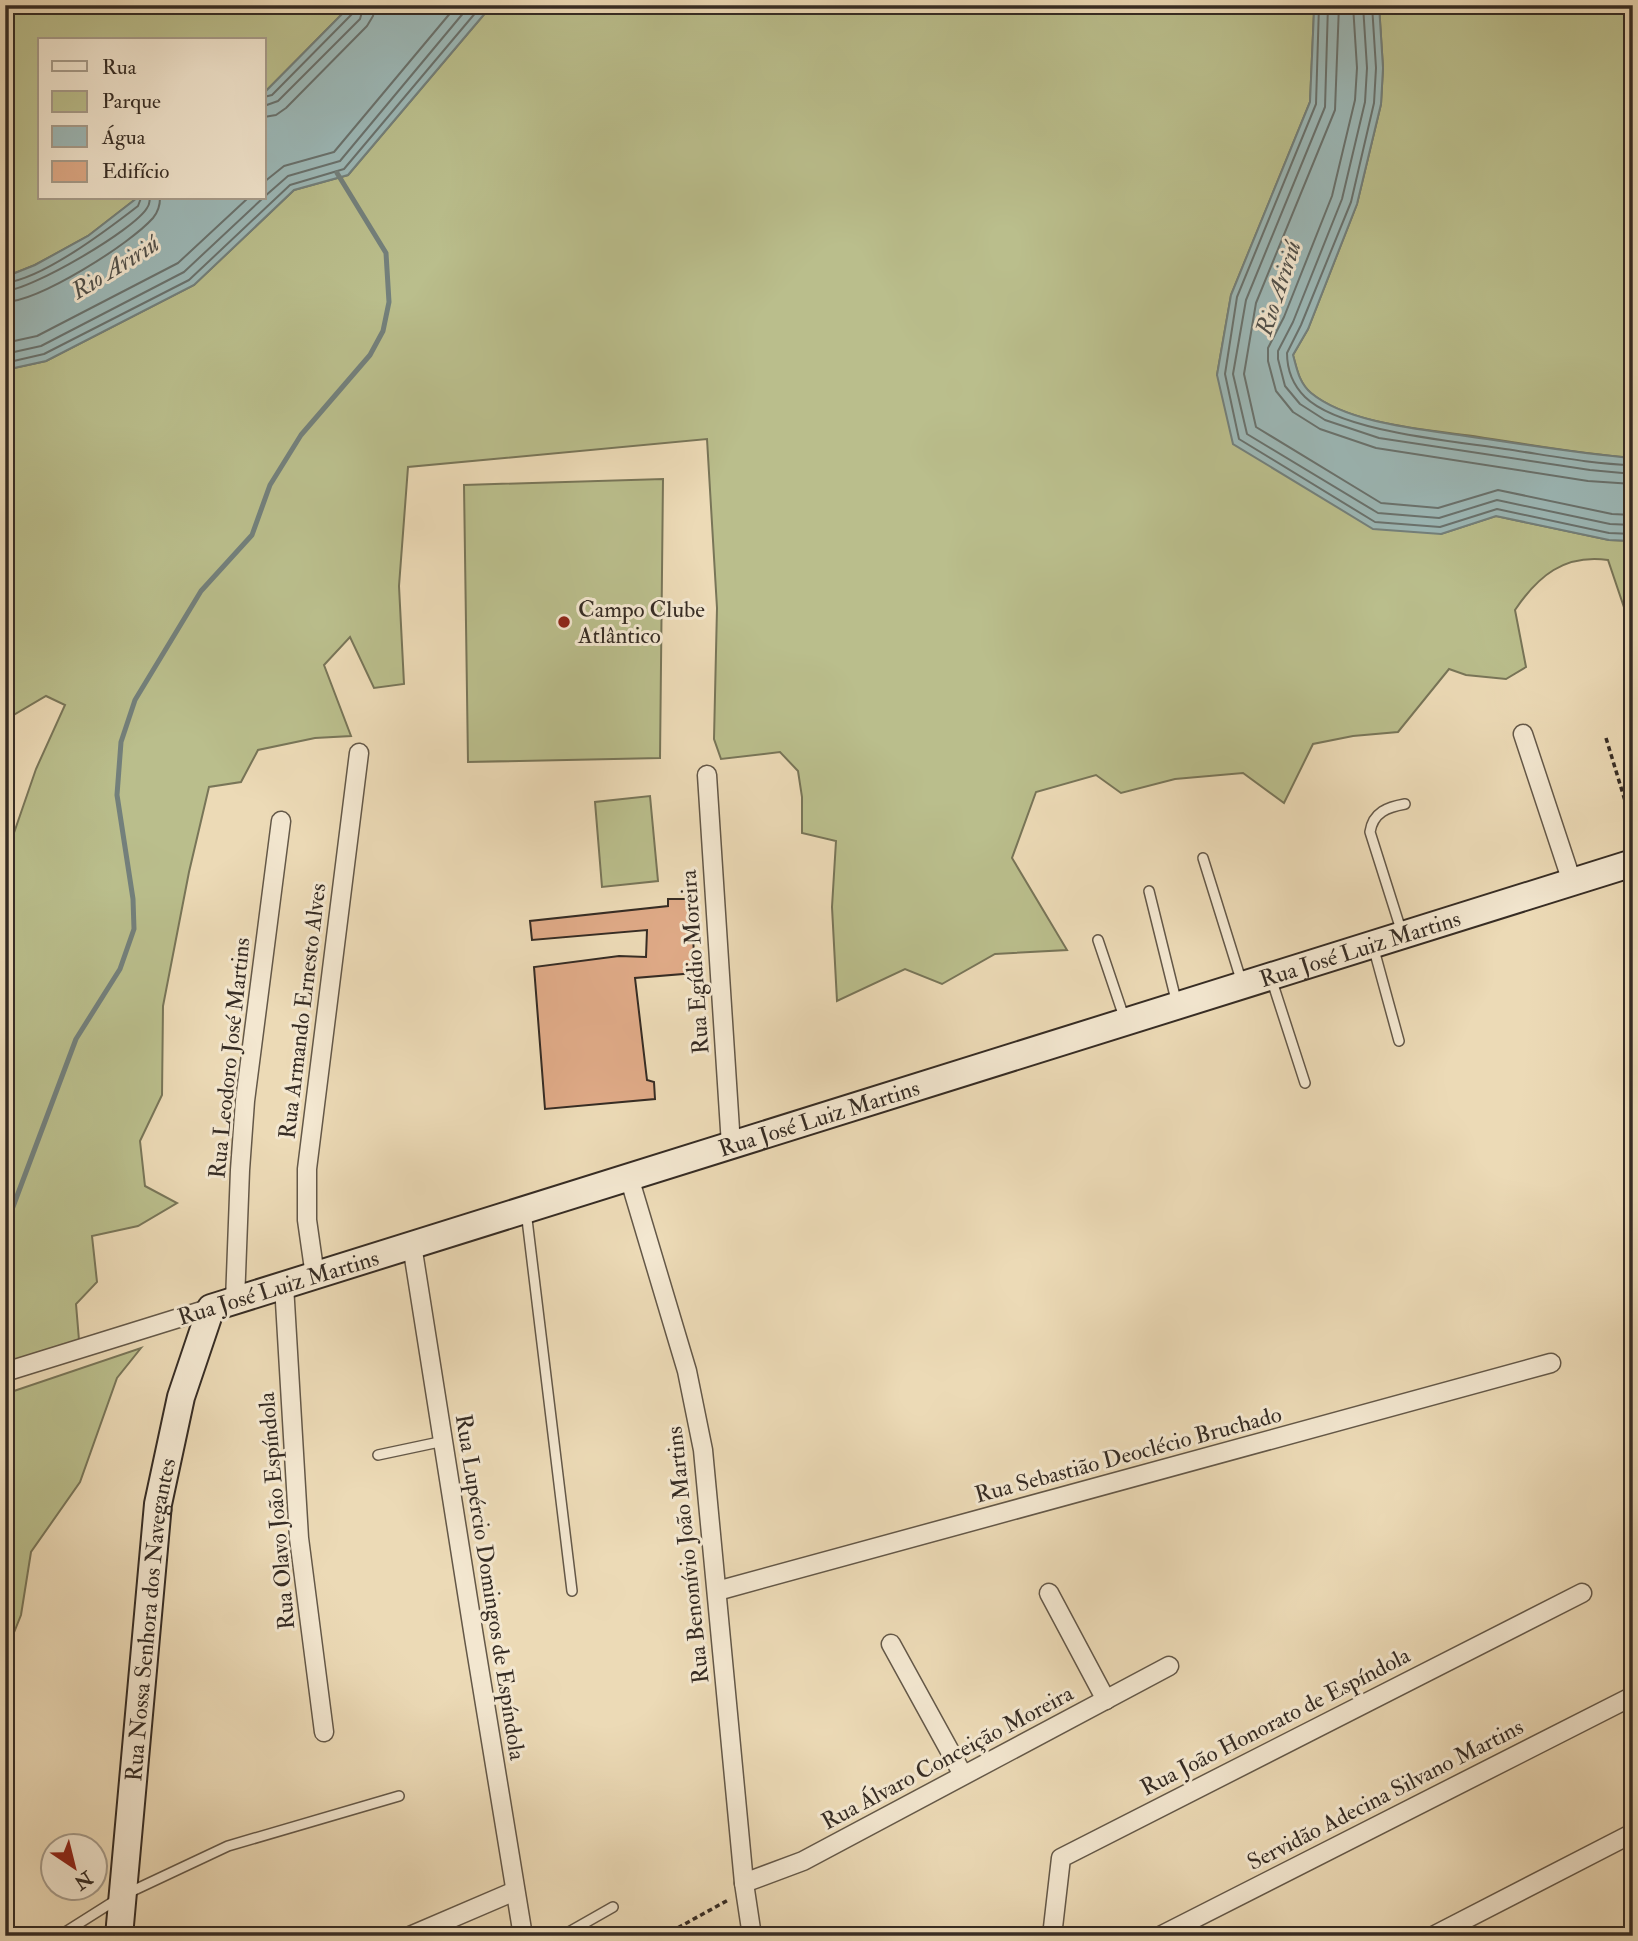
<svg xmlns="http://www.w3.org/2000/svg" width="1638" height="1941" font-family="'IM FELL Double Pica',serif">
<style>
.green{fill:#babe8c;stroke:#787558;stroke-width:2}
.water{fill:#9cb8b7;stroke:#73807c;stroke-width:2}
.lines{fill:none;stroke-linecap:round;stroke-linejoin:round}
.shore{stroke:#69726e;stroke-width:2}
.stream{stroke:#73807c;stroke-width:5}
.building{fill:#dfaa87;stroke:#362c24;stroke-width:2}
.lane-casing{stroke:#645848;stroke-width:12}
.street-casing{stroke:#645848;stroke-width:21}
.secondary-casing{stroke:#362c24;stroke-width:30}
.path{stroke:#362c24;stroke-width:3.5;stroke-dasharray:5 3.5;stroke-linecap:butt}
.lane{stroke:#f3e7d0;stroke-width:9}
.street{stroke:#f3e7d0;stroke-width:18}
.secondary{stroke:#f3e7d0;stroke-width:26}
.poi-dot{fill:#8f2418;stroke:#f3e7d0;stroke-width:2.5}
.labels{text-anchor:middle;stroke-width:6;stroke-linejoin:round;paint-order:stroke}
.poi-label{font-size:23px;fill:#362c24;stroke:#f3e7d0;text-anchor:start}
.street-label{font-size:23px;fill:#362c24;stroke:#f3e7d0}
.water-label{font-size:24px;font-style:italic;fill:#504f49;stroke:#f3e7d0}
</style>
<rect width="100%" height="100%" fill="#ecdab6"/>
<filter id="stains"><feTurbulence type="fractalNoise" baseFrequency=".00286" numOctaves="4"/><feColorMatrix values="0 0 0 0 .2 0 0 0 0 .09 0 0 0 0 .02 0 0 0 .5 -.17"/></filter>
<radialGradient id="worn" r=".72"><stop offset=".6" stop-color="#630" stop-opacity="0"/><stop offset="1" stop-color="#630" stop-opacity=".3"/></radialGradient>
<!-- green -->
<g class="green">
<path d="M5,5H351L264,93V40H40V198H137L88,236L35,265L5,277Z"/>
<path d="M492,5H1312L1314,11L1310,102L1231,295L1217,375L1441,534L1496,516L1609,540L1633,541V634L1608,560C1564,554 1538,576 1515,610L1526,667L1506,679L1466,675L1449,669L1398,732L1353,736L1313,744L1284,803L1243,773L1175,779L1121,793L1096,775L1036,792L1012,858L1067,950L995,954L942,984L905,969L837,1001L832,907L836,841L802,833V797L798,771L780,752L721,759L714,739L717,608L707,439L408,467L399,586L404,684L374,688L350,637L324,665L351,736L315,738L258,750L241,782L209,787L189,872L163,1006L162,1095L140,1141L145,1186L177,1203L138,1226L92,1236L97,1282L76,1304L79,1340L5,1363V859L36,769L65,705L46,696L5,720V370L46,361L194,285L294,190L348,175Z"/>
<path d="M1379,5H1633V458C1581,454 1531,445 1479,437C1430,430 1350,425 1311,393C1299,383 1297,369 1293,355L1308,329L1357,204L1381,104L1383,68Z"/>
<path d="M663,479L660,758L468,762L464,485Z"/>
<path d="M650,796L658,881L602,887L595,802Z"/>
<path d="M141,1348L117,1378L80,1482L31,1552L21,1615L5,1655V1394Z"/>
</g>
<!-- water -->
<g class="water">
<path d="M351,5H492L348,175L294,190L194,285L46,361L5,370V277L35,265L88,236L137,198H264V93Z"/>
<path d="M1312,5H1379L1383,68L1381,104L1357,204L1308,329L1293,355C1297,369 1299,383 1311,393C1350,425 1430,430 1479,438C1530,445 1581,454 1633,458V541L1609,540L1496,516L1441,534L1373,529L1233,444L1217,375L1231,295L1310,102L1314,11Z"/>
</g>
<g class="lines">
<!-- shore -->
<g class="shore">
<path d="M1319,5L1316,104L1237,297L1225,374L1239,439L1375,522L1440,527L1497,509L1609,533L1633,534"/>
<path d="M1328,5L1325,107L1246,300L1233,374L1247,434L1378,513L1439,518L1497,500L1610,524L1633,525"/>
<path d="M1339,5L1335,110L1256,303L1244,374L1256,427L1381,503L1438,508L1498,490L1612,514L1633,515"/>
<path d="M1353,5L1357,68L1355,100L1332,196L1284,317L1268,348V361L1276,391L1293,412L1320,429L1376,448L1588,481L1633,484"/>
<path d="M1363,5L1367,68L1365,102L1342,199L1293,322L1278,351V359L1285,386L1300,404L1325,420L1379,438L1590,470L1633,474"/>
<path d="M1372,5L1376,68L1374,103L1351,202L1301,325L1287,353C1287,369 1293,385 1305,397C1341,432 1454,441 1505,449C1547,455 1590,464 1633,465"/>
<path d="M264,97L272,95L353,13L355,5"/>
<path d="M264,106L278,101L360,19L364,5"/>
<path d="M264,117L276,115L286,108L367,26L373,16L375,5"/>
<path d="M264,182L284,166L334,152L457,5"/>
<path d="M264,197L288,176L340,161L470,5"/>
<path d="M5,283C44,278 107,230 138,206L141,198"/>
<path d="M5,291C31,290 134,230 147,208C150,204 149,203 150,198"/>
<path d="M5,302C40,301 130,244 153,218C158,212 160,205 160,198"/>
<path d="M5,343L37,336L178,263L248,198"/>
<path d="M5,354L41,346L184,272L263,198"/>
<path d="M5,363L44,354L189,280L290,185L344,169L482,5"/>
</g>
<!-- stream -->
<g class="stream">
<path d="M5,1228L76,1039L120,969L134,929L133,899L117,795L121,742L135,700L201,591L252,535L270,485L301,435L370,355L383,331L389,302L386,253L337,173"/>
<path d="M5,1354L6,1358"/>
</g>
</g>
<!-- building -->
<path class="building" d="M668,899H691L695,973L635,978L647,1080L654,1082L655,1099L545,1109L534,967L619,956L646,957L647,930L532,940L530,921L668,906Z"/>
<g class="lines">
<!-- lane casing -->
<g class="lane-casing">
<g id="lane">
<path d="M1203,858L1242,983"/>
<path d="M1149,891L1177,1004"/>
<path d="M1402,933L1370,832C1373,812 1388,807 1405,804"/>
<path d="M1098,940L1125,1020"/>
<path d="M1373,946L1399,1041"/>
<path d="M1271,978L1305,1083"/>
<path d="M526,1211L572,1591"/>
<path d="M378,1455L444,1441"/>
<path d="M128,1893L228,1846L399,1796"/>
<path d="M59,1936L116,1900"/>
<path d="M562,1936L613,1907"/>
</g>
</g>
<!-- street casing -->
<g class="street-casing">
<g id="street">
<path d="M1523,734L1572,882"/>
<path d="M707,775L731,1145"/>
<path d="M629,1177L687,1371L703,1450L744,1883L752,1936"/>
<path d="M412,1245L474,1637L523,1936"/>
<path d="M315,1276L307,1220V1169L359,753"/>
<path d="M284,1285L299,1538L324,1732"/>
<path d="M235,1301L240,1170L245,1101L281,821"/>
<path d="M5,1372L211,1308"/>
<path d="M717,1591L1551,1363"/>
<path d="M1049,1593L1106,1700"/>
<path d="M891,1644L963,1775"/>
<path d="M744,1883L803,1861L1169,1666"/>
<path d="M410,1936L515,1891"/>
<path d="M1052,1936L1061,1858L1582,1593"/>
<path d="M1160,1936L1633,1696"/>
<path d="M1433,1936L1633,1833"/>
</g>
</g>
<!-- secondary casing -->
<g class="secondary-casing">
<g id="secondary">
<path id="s1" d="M119,1936L158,1504L181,1397L211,1308L1633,863"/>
</g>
</g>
<!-- path -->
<g class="path">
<path d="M1606,738L1633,827"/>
<path d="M663,1936L730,1899"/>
</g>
<!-- lane -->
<use href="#lane" class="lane"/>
<!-- street -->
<use href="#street" class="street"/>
<!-- secondary -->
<use href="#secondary" class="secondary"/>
</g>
<!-- markers -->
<circle class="poi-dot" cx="564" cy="622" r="7"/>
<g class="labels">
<!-- poi labels -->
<g class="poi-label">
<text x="578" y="617">Campo Clube<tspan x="578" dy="26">Atlântico</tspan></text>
</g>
<!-- street labels -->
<g class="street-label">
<text dy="8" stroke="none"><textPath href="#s1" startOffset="1841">Rua José Luiz Martins</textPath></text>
<text transform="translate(694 962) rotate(-94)" y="8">Rua Egídio Moreira</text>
<text transform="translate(302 1011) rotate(-83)" y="8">Rua Armando Ernesto Alves</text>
<text transform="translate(229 1058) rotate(-84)" y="8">Rua Leodoro José Martins</text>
<text dy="8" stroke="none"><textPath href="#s1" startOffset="1274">Rua José Luiz Martins</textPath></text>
<text transform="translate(278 1287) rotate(-17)" y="8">Rua José Luiz Martins</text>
<text transform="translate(1128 1454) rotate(-15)" y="8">Rua Sebastião Deoclécio Bruchado</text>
<text transform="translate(276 1511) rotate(-95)" y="8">Rua Olavo João Espíndola</text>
<text transform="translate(687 1555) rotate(-96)" y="8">Rua Benonívio João Martins</text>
<text transform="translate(491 1587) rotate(81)" y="8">Rua Lupércio Domingos de Espíndola</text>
<text dy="8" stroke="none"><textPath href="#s1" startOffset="318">Rua Nossa Senhora dos Navegantes</textPath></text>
<text transform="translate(1275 1721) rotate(-27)" y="8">Rua João Honorato de Espíndola</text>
<text transform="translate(947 1757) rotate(-28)" y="8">Rua Álvaro Conceição Moreira</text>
<text transform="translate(1385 1794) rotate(-27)" y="8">Servidão Adecina Silvano Martins</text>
</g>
<!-- water labels -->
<g class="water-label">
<text transform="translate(115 267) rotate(-32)" y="8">Rio Aririú</text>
<text transform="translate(1278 288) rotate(-72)" y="8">Rio Aririú</text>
</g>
</g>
<!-- margin -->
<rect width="1638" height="1941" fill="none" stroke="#ecdab6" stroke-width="28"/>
<rect x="7" y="7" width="1624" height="1927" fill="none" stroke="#362c24" stroke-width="3.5"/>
<rect x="14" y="14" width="1610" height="1913" fill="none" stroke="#362c24" stroke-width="2"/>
<!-- legend -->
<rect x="38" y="38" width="228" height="161" fill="#f3e7d0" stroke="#a79c8b" stroke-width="2"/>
<rect x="52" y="61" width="35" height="10" fill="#f3e7d0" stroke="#a79c8b" stroke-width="2"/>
<text x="102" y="74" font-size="21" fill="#362c24">Rua</text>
<rect x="52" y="91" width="35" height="21" fill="#babe8c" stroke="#a79c8b" stroke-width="2"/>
<text x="102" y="108" font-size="21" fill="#362c24">Parque</text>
<rect x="52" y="126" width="35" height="21" fill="#9cb8b7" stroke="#a79c8b" stroke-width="2"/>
<text x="102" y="144" font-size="21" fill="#362c24">Água</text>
<rect x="52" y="161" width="35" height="21" fill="#dfaa87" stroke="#a79c8b" stroke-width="2"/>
<text x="102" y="178" font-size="21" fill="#362c24">Edifício</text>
<!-- north arrow -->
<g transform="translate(74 1867) rotate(145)"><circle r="33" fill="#f3e7d0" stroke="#a79c8b" stroke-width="2"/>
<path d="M0-5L12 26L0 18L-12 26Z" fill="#8f2418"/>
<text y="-10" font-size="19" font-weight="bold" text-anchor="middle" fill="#362c24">N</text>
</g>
<rect width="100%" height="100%" filter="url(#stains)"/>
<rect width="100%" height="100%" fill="url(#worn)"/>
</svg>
